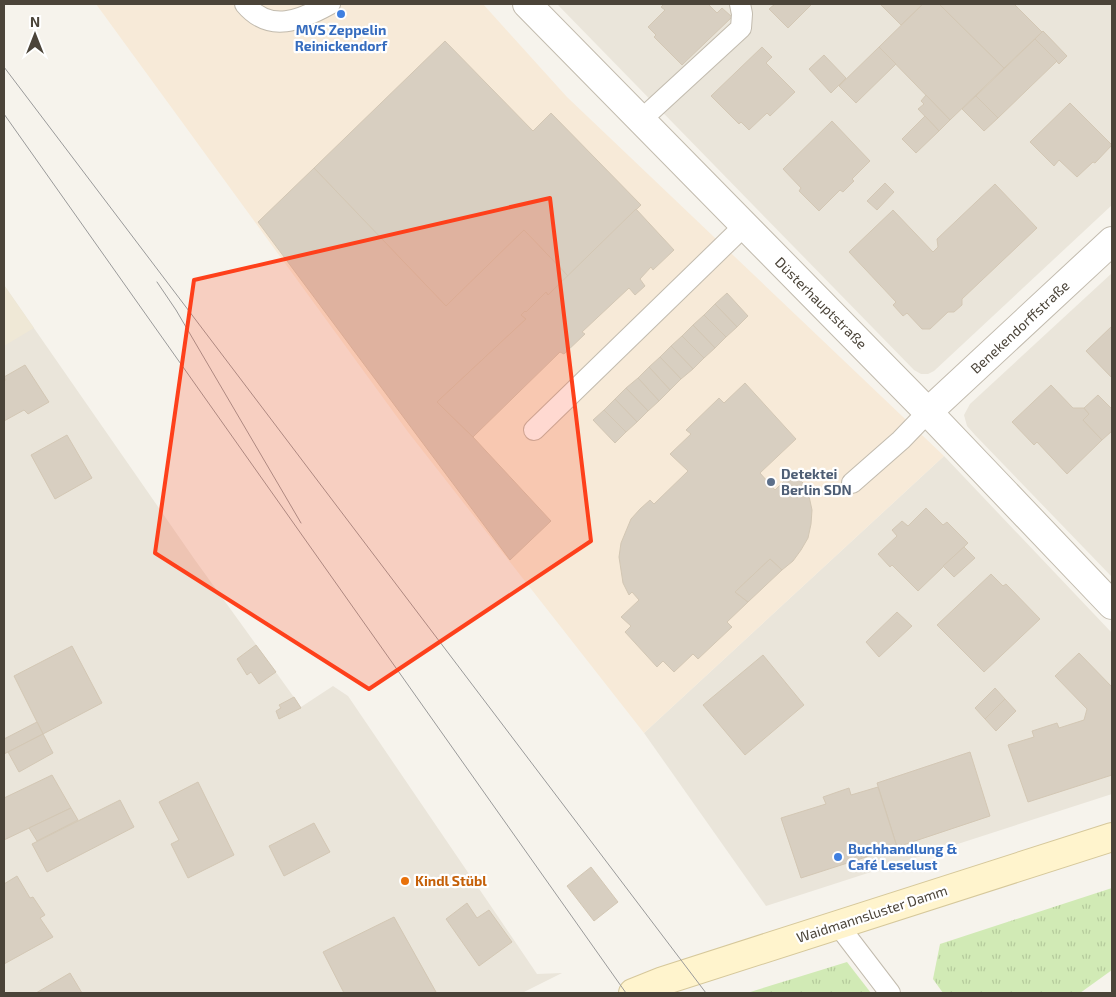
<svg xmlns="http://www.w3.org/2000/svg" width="1116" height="997" font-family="'Exo 2',sans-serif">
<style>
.residential{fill:#eae5da}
.commercial{fill:#f7ead8}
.education{fill:#efe8d6}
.grass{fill:url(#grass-tufts)}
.building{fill:#d8cfc1;stroke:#d3c7b4}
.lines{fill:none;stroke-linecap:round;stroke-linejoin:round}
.lane-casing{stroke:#c2bbae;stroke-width:22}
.street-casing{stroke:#c2bbae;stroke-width:30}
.secondary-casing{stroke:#d6c89b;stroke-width:30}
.lane{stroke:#fff;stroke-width:20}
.street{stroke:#fff;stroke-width:28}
.secondary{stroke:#fff4cd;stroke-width:28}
.tram{stroke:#9a9a9a;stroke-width:1}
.marked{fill:#fe401b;fill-opacity:0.2;stroke:#fe401b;stroke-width:4;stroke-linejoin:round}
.shop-dot{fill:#3f7fe0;stroke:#fff;stroke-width:2}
.service-dot{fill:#5c6f8a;stroke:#fff;stroke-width:2}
.food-dot{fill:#e8710a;stroke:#fff;stroke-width:2}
.labels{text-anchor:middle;stroke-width:4.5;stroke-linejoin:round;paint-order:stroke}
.shop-label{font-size:14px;font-weight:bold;fill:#366cbe;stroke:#fff}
.street-label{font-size:14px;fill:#4b4439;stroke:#fff}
.service-label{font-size:14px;font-weight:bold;fill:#4e5e75;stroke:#fff;text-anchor:start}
.food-label{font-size:14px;font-weight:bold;fill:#c56008;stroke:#fff;text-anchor:start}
</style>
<defs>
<pattern id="grass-tufts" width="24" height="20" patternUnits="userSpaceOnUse" patternTransform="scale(1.25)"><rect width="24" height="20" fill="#d1eab5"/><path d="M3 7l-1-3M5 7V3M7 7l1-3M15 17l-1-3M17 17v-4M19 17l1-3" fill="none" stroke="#b5ca9c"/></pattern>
</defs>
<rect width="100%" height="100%" fill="#f6f3ec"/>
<!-- residential -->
<g class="residential">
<path d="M557,4H1112V205L934,371L928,374H921L914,370Z"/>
<path d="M1112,273V577L975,435L967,426L964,415L970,404Z"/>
<path d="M4,285L195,560L301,707L333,686L348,696L537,974L562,973L522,993H4Z"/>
<path d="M944,456L1112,633V794L766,906L644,733Z"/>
</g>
<!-- commercial -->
<path class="commercial" d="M96,4H483L567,97L944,456L644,733L408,432Z"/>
<!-- education -->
<path class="education" d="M4,285L34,328L4,346Z"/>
<!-- grass -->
<g class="grass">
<path d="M1112,888V970L1080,993H943L933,979L940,944Z"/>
<path d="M847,962L871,993H747Z"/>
</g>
<!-- building -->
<g class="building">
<path d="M664,4H708L717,13L722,8L732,17L682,65L654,37L656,35L648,27L665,10L661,7Z"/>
<path d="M775,4H812L788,28L769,9Z"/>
<path d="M880,4H923L901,25Z"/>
<path d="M923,4H939L1004,68L950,120L879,47Z"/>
<path d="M939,4H1014L1042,32L1004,68Z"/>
<path d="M1043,31L1067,56L1059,64L1035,39Z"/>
<path d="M1035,39L1057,61L998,118L976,96Z"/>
<path d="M445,41L533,131L551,113L641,205L568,276L524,230L446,306L314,168Z"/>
<path d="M762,47L772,57L766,63L795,92L770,116L767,113L749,130L741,122L739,124L711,96Z"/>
<path d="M879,47L896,64L856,103L839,86Z"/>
<path d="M824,55L846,78L831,93L809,69Z"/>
<path d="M926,95L950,120L939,131L918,109L924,104L921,101Z"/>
<path d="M976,96L998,118L984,131L962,109Z"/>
<path d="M1070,103L1112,145L1095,163L1093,162L1077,177L1059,160L1054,166L1030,142Z"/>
<path d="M925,116L939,131L916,153L902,139Z"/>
<path d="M832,121L870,161L852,179L854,181L843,192L840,190L819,211L799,191L801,188L783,169Z"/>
<path d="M314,168L446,306L524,230L568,276L548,295L546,292L526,312L525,311L521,315L526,319L437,402L473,437L551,521L510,560L258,222Z"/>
<path d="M885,183L894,192L877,210L867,201Z"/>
<path d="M995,184L1037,228L962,299V305L954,312H948L930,329H922L907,313L903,316L893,305L896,302L849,252L893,210L933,252L938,247L937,239Z"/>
<path d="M636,209L674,250L653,270L651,267L640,279L645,286L635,295L629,288L582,332L585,334L564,354L560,352L473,437L437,402L526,319L521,315L525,311L526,312L546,292L548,295Z"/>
<path d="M727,293L748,316L737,327L715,304Z"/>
<path d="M715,304L737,327L726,337L704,315Z"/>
<path d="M704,315L726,337L715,348L693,325Z"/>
<path d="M693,325L715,348L704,358L682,336Z"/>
<path d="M1112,326V378L1086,351Z"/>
<path d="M682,336L704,358L693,369L671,346Z"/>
<path d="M671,346L693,369L681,379L660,357Z"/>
<path d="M660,357L681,379L670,390L649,367Z"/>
<path d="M25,365L49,402L28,414L24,410L4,421V381L6,380L4,377Z"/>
<path d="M649,367L670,390L659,401L638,378Z"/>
<path d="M638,378L659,401L648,411L626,388Z"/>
<path d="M745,383L796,439L760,473L775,490L793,472L812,493L809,496L812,510L811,524L808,538L801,550L793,561L782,570L770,559L735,592L748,602L727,622L732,627L698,659L693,654L674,672L663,661L657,667L625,632L631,626L621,617L639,600L632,592L629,595L623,583L619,557L621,543L631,519L640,509L650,500L654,504L688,471L670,454L691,434L686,430L719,398L724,403Z"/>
<path d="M1051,385L1073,408H1084L1089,414L1083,420L1102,440L1067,474L1037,442L1034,445L1012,422Z"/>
<path d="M626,388L648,411L637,422L615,399Z"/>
<path d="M1098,395L1112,409V431L1102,440L1083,420L1089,414L1084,408Z"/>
<path d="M615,399L637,422L626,432L604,410Z"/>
<path d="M604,410L626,432L615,443L593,420Z"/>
<path d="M67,435L92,478L55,499L31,455Z"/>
<path d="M926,508L943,525L947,522L968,543L918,591L892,565L890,567L878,554L897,536L892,530L902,521L908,526Z"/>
<path d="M964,547L975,558L954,577L943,566Z"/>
<path d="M770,559L782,570L748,602L735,592Z"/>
<path d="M991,574L1003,586L1006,584L1040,619L984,672L937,625Z"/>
<path d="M897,612L912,626L879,657L866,642Z"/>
<path d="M256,645L276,672L259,684L251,672L247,675L237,659Z"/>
<path d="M72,646L102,703L43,734L14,676Z"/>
<path d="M1079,653L1112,687V775L1028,802L1008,745L1034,737L1032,731L1057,723L1059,728L1084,720L1087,709L1055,676Z"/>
<path d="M763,655L804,705L745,755L703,705Z"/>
<path d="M995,688L1005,699L985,719L975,708Z"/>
<path d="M294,697L301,708L279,719L276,711L281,708L279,705Z"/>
<path d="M1005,699L1016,711L996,731L985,719Z"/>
<path d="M37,722L43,734L4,754V739Z"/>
<path d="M43,734L53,753L19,772L8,752Z"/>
<path d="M970,752L990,816L897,847L877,783Z"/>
<path d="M52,775L71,808L4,840V798Z"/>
<path d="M198,782L234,855L188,878L171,844L179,840L159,802Z"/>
<path d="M878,787L897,847L801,878L781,818L826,804L823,797L849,788L851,795Z"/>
<path d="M120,800L134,827L47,872L32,844Z"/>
<path d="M71,808L78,820L37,841L29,828Z"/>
<path d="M314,823L330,852L284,876L269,846Z"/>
<path d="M591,867L618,902L594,921L567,886Z"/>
<path d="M17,876L30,898L33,897L45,915L40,918L53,937L4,964V884Z"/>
<path d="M467,903L477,918L489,910L512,942L479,966L446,919Z"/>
<path d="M394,917L436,992L432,993H344L323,952Z"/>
<path d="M70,973L82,993H36Z"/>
</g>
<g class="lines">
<!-- lane casing -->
<g class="lane-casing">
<g id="lane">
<path d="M245,4C270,34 301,20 330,4"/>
<path d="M642,119L741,28L742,14L740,4"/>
<path d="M534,430L744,226"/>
<path d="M852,483L901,440L928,412"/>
<path d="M838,925L890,993"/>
</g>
</g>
<!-- street casing -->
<g class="street-casing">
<g id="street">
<path d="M527,4L928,412L1112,605"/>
<path d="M928,412L1112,241"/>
</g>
</g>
<!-- secondary casing -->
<g class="secondary-casing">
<path id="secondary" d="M633,993L663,981L1112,837"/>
</g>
<!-- lane -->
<use href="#lane" class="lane"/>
<!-- street -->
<use href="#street" class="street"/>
<!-- secondary -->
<use href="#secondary" class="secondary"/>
<!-- tram -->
<g class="tram">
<path d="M4,67L706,993"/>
<path d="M4,114L626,993"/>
<path d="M157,282L176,310L301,523"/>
</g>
</g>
<!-- marked area -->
<path class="marked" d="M550,198L591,541L369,689L155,553L194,280Z"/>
<!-- markers -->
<g class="shop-dot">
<circle cx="341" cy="14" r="5"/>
<circle cx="838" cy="857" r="5"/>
</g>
<circle class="service-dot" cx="771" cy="482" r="5"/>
<circle class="food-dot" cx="405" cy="881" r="5"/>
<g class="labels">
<!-- shop labels -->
<g class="shop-label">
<text x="341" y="35">MVS Zeppelin<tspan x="341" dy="16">Reinickendorf</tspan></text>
<text x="848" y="854" text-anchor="start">Buchhandlung &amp;<tspan x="848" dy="16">Café Leselust</tspan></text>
</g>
<!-- street labels -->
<g class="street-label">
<text transform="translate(821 303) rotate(45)" y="5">Düsterhauptstraße</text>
<text transform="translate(1020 327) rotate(-43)" y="5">Benekendorffstraße</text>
<text transform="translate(872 914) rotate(-18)" y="5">Waidmannsluster Damm</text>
</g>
<!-- service labels -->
<g class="service-label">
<text x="781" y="479">Detektei<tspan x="781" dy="16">Berlin SDN</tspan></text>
</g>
<!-- food labels -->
<g class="food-label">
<text x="415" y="886">Kindl Stübl</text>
</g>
</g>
<!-- border -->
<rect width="1116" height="997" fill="none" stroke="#4b4439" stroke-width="10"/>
<!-- north arrow -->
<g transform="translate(35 35)" stroke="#ffffff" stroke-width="4" paint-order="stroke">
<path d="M0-4L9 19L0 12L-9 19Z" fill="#4b4439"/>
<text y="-8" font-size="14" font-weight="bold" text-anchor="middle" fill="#4b4439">N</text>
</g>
</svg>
